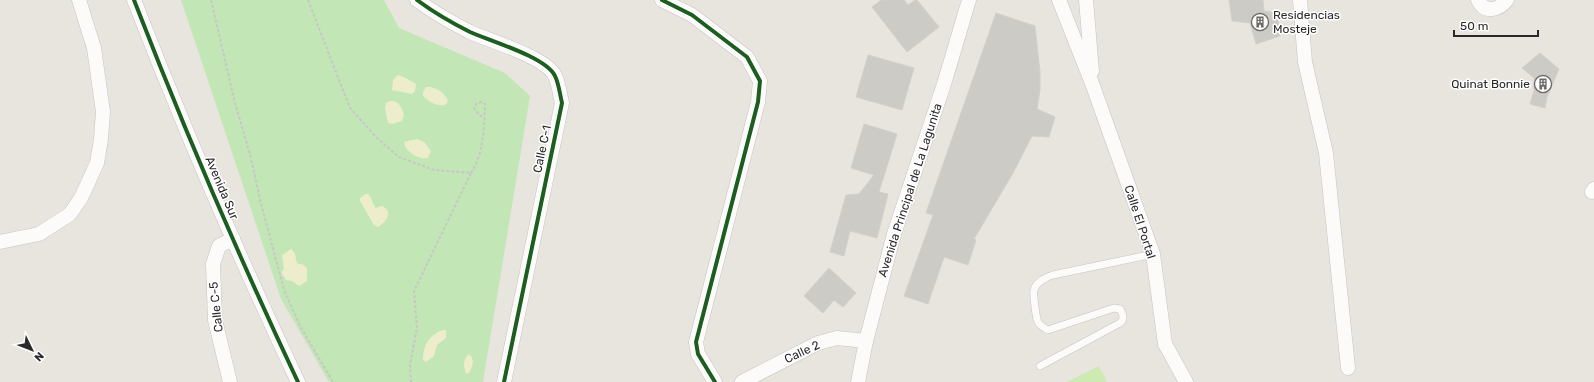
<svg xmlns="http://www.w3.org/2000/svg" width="1594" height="382" font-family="Rubik,sans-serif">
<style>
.green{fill:#c2e6b5}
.sand{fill:#eeedcb}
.pitch{fill:#cceab2}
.building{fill:#cdcbc5;stroke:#d3d0ca}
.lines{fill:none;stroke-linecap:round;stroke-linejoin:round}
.lane-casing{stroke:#c5c4c4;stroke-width:8}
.street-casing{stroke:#c5c4c4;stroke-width:15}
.path{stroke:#c8c7c6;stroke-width:2;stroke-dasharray:3 2;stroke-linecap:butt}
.lane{stroke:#fcfbfa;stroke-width:7}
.street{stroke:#fcfbfa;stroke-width:14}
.cycleway-casing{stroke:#fff;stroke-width:6}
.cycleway{stroke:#1b5e20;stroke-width:4}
.labels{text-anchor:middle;stroke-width:3;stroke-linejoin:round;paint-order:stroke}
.poi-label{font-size:12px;fill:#292929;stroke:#fff;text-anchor:start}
.street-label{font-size:12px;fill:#292929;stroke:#fff}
</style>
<rect width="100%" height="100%" fill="#e8e5de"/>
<!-- green -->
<path class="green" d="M181,0H384L399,28L505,73L530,96L483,382H329L281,299Z"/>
<!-- sand -->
<g class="sand">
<path d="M398,75L406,78L416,84L415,91L412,94L392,90L393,80Z"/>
<path d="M426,87C436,86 445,93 448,101L445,105C436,106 429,102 423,96V92Z"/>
<path d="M390,101C399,100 401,107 404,114L402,121L392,124L388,123L385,108L386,103Z"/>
<path d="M417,139L424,142L431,151L428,158C419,160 405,152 404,142Z"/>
<path d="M365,194H368C372,198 372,203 376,208L382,206C394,212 386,222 378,227L374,225L360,201V198Z"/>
<path d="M291,249C298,254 294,259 298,264H302L307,268V281L299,286L292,281L286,280L281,272L284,269L282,255Z"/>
<path d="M443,330H446V338L437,345L434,356L426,362L423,360C423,345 429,335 443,330Z"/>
<path d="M469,354C475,358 473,368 468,374L466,373C463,366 463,359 469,354Z"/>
</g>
<!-- pitch -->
<path class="pitch" d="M1099,366L1107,382H1067Z"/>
<!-- building -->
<g class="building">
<path d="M881,0H904L908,5L915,0H917L939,27L907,52L872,7Z"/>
<path d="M1229,0H1263L1264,11L1277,13L1280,36L1256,44L1250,23L1232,21Z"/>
<path d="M996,13L1035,26L1040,72V90L1037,109L1055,117L1049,137L1032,136L1013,173L974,239L976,240L968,265L944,257L928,304L904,296L933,215L926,213Z"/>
<path d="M1540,53L1559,69L1547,97L1545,108L1530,104L1534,91V78L1522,68Z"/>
<path d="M868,55L914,68L902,110L856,97Z"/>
<path d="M864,124L897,134L879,192L888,194L877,238L850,231L844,256L830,252L846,195L859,194L874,175L851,168Z"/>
<path d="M829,268L856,293L843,307L834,300L823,313L804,296Z"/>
</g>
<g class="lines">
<!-- lane casing -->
<g class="lane-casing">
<path id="lane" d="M1040,366L1120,323C1125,319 1123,314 1120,309L1114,308L1048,330C1044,328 1040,326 1038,322C1036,318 1033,294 1034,290C1036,282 1046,277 1053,275L1153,254"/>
</g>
<!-- street casing -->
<g class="street-casing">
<g id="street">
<path d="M134,0C184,129 239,257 298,382"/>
<path d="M417,0C433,12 452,23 470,32C490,41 546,57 555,76C559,84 560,95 562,103L504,382"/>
<path d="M662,0L692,15L747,57L760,81L758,102L696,342L698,354L715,382"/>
<path d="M1059,0L1093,86L1153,254L1165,344L1186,382"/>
<path d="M1086,0L1092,71"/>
<path d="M1300,0L1305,62L1326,153L1348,368"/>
<path d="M1478,0C1485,14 1499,10 1507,0"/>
<path d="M1592,192L1594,189"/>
<path d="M0,242L39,234L70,214L81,198L97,163L101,139L103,112L94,48L79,0"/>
<path d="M230,382L215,320L213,264L219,246L233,239"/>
<path d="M742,382L818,343L837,338L866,341"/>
<path d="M858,382L866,341L894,234L944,84L969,0"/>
</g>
</g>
<!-- path -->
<g class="path">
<path d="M211,0L235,103L251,158L260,200L284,290L300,326L333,382"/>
<path d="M308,0L350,108L377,138L399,157L434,170L471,173L414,291L417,328L410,365L411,382"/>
<path d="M471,173C484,152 484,129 485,104L481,102L476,104L474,109L484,119"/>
</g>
<!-- lane -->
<use href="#lane" class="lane"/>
<!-- street -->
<use href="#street" class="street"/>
<!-- cycleway casing -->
<g class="cycleway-casing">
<g id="cycleway">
<path d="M134,0C184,129 239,257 298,382"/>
<path d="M417,0C433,12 452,23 470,32C490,41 546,57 555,76C559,84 560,95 562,103L504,382"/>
<path d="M662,0L692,15L747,57L760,81L758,102L696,342L698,354L715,382"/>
</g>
</g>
<!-- cycleway -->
<use href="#cycleway" class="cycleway"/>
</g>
<!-- icons -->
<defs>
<g id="building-ring" transform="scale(0.9)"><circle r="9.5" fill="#fff" stroke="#6c6b68" stroke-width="1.5"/><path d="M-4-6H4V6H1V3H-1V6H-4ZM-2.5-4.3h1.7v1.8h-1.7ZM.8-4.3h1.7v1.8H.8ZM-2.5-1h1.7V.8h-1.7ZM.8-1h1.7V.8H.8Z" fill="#6c6b68"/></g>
</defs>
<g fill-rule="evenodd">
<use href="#building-ring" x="1260" y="22"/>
<use href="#building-ring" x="1543" y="84"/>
</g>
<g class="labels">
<!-- poi labels -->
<g class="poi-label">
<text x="1273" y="19">Residencias<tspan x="1273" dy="14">Mosteje</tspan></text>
<text x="1530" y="88" text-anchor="end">Quinat Bonnie</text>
</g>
<!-- street labels -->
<g class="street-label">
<text transform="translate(542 149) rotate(-78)" y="4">Calle C-1</text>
<text transform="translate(222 188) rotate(67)" y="4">Avenida Sur</text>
<text transform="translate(910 190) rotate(-72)" y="4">Avenida Principal de La Lagunita</text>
<text transform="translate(1140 222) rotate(72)" y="4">Calle El Portal</text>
<text transform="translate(216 307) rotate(-96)" y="4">Calle C-5</text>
<text transform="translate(802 352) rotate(-25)" y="4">Calle 2</text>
</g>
</g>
<!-- north arrow -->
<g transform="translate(32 350) rotate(133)" stroke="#ffffff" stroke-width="3" paint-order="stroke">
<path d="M0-3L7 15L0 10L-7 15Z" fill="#292929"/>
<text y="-6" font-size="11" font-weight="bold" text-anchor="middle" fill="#292929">N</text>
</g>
<!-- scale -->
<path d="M1454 30v6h84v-6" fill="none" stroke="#292929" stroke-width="2"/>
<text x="1460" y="30" font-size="12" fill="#292929" stroke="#ffffff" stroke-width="3" paint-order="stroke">50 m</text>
</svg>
